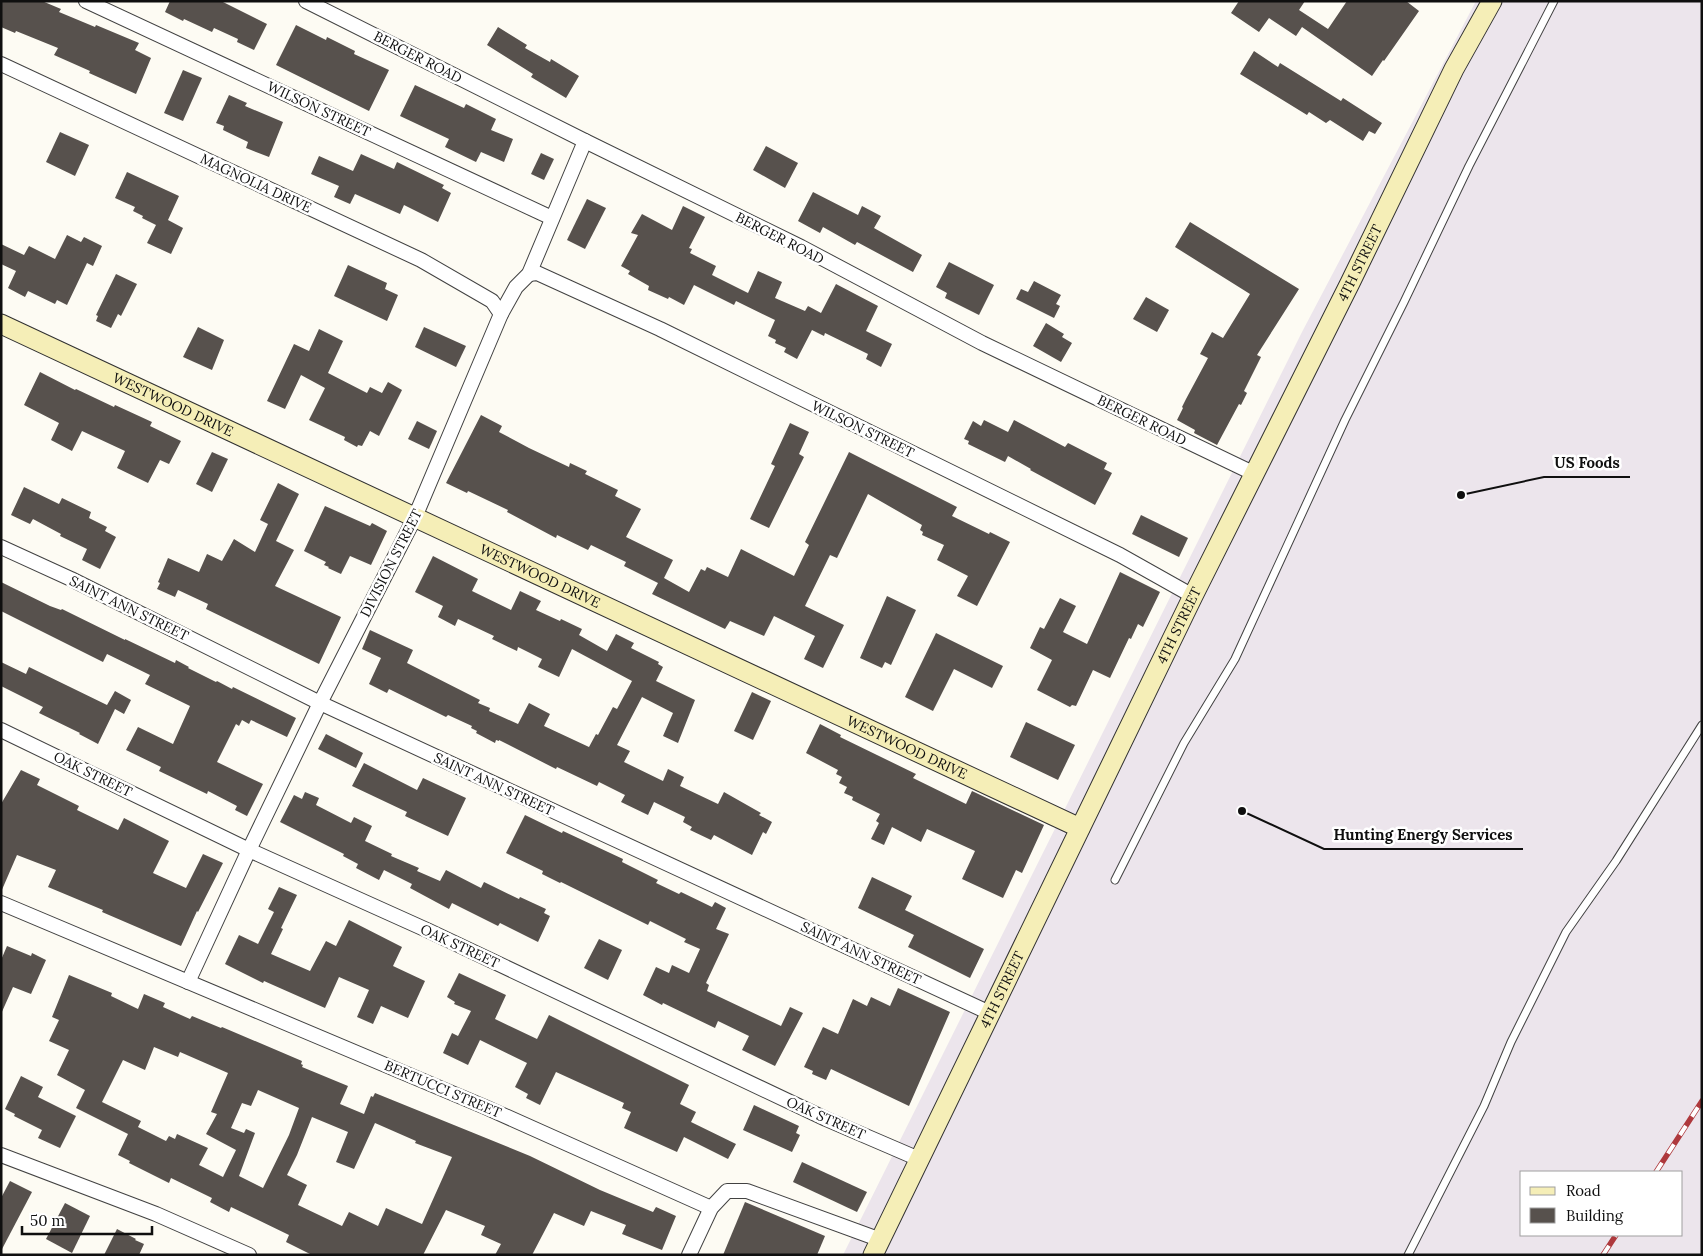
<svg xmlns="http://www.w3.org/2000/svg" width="1703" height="1256" font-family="Lora,serif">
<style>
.industrial{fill:#ece5ec;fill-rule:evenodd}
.building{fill:#57514d;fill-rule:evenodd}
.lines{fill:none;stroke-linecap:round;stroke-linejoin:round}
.lane-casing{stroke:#424242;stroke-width:9}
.street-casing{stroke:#424242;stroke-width:16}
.secondary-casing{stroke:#313131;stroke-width:21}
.lane{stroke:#fff;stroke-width:7}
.street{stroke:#fff;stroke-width:14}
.secondary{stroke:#f5eeb7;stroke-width:19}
.rail-casing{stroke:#ae393d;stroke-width:5.5}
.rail{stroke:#fff;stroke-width:4;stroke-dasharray:11;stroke-linecap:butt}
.labels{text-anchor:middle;stroke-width:5;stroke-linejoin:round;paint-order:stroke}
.street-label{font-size:14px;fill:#0f0f0f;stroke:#fff}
.leader{fill:none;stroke:#0f0f0f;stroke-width:2}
.callout-dot{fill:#0f0f0f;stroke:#fff;stroke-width:2}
.callout-label{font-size:15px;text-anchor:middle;font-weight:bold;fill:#0f0f0f;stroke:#fff;stroke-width:5;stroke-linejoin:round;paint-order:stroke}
</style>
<rect width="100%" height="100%" fill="#fdfbf3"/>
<!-- industrial -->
<path class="industrial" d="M1476,1H1702V1255H843L1302,332ZM1522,1172H1682V1235H1522Z"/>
<!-- building -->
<g class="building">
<path d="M1,1H42L61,9L59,12L95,27L96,25L139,43L135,50L151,58L136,94L89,73L90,71L54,55L58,48L16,31L15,33L1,27Z"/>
<path d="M170,1H221L267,24L254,50L237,42L238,39L214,28L212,32L184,19L183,21L165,12Z"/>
<path d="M1239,1H1305L1299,10L1328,29L1347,1H1406L1419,11L1384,61L1383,60L1372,76L1302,27L1296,36L1269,18L1259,32L1231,13Z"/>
<path d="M296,25L326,40L327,37L355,51L354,54L389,70L369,111L276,65Z"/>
<path d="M498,27L527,45L525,48L550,62L551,59L579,76L566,98L531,77L533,74L487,45Z"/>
<path d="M1254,51L1278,67L1280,63L1341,101L1343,98L1382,123L1375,134L1369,131L1363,141L1330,120L1326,123L1309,112L1307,115L1240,74Z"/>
<path d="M183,70L202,78L183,121L164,113Z"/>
<path d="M415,85L464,108L466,104L496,119L491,130L513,139L504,162L481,152L476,162L445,147L449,139L400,116Z"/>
<path d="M229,95L247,103L245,106L283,122L269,157L246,148L248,142L223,130L224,126L216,123Z"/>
<path d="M60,132L89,145L75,176L46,162Z"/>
<path d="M766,146L798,163L785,188L753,170Z"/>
<path d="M541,153L554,159L544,180L531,174Z"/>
<path d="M361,154L394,169L397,162L444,185L442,188L451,193L438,222L404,205L400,214L355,194L350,204L334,197L339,186L311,174L319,156L353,171Z"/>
<path d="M127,172L179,196L168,220L183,228L171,254L147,243L156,225L142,218L143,216L133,211L135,207L115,198Z"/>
<path d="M813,192L858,215L862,206L881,216L874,228L922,255L913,272L857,242L855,245L823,227L820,233L798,221Z"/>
<path d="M587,199L606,208L585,249L567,240Z"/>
<path d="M683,206L705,217L689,248L692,249L690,253L716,266L712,275L748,293L758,271L782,282L775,298L805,311L808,306L821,313L836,284L878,306L866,331L892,344L881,367L866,359L868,354L825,333L824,336L812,330L797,359L784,352L786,348L775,343L776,340L768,336L775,320L736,301L734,305L694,285L684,305L669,297L668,299L648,290L649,286L628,274L630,271L621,266L638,235L631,233L642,214L672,230Z"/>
<path d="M1190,222L1299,289L1257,355L1261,357L1244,391L1247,393L1241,405L1239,404L1217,445L1194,433L1195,430L1177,420L1183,408L1182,407L1186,399L1208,358L1200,354L1212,332L1223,338L1250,294L1175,247Z"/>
<path d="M67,235L81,242L84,237L102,246L93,266L87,263L67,305L57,300L55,304L28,291L25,297L8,288L16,271L1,264V244L24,255L29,246L55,259Z"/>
<path d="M949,262L994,285L979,315L945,298L947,293L936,287Z"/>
<path d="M348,265L387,283L385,289L398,295L387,321L334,296Z"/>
<path d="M116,274L137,284L121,316L118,314L111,328L96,321L98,316L96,315Z"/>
<path d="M1034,281L1061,295L1056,304L1060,306L1054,318L1016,299L1021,289L1028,292Z"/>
<path d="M1146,297L1169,310L1157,332L1133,319Z"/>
<path d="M1046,323L1064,334L1062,337L1072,343L1061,362L1033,346Z"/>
<path d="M198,327L224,340L212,370L183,357Z"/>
<path d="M424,327L466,346L456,367L415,347Z"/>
<path d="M319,329L343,341L328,373L367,393L370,387L382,393L388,382L402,390L379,436L370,431L362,446L358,445L357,447L344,440L345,437L309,420L325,388L301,375L285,409L267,401L294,344L309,351Z"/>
<path d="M40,372L75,390L76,389L114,407L115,405L152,422L150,426L181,441L169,464L160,460L148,483L117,468L125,451L82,431L72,451L51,440L59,423L24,405Z"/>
<path d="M481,415L502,426L499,432L529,448L569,467L570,463L587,471L585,474L618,490L615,496L641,509L626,537L673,560L664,578L689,592L701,569L705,571L707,567L728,577L741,549L794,576L809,545L805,542L849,452L957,507L952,516L989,534L990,532L1010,542L977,606L957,596L968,576L937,560L944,545L922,535L923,532L920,530L922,525L868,494L837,558L830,555L805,606L844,625L823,668L804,659L815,636L774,616L764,636L730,621L725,629L652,594L658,583L624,566L626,562L591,545L588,550L557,535L556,538L507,512L508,510L468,491L467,493L446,483Z"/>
<path d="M984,420L1008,432L1014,420L1065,447L1068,443L1107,463L1104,469L1112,473L1095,505L1030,470L1031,469L1008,456L1005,462L968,444L969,441L964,439L973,421L981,426Z"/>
<path d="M417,421L437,431L429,449L408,439Z"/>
<path d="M790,423L809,432L799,454L804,457L769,528L750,519L775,466L771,464Z"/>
<path d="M212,452L228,459L212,492L196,484Z"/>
<path d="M278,483L299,494L276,541L294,550L275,586L341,617L319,664L206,609L208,604L178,590L175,597L157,589L160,583L158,582L168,558L199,572L207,554L222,561L234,539L255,552L268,524L260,520Z"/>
<path d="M24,487L59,504L62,498L91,512L89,518L107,527L105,531L116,537L100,569L82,560L87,549L60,536L61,534L33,519L30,524L11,515Z"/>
<path d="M325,506L370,526L372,523L387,531L371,565L350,556L341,574L328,568L329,567L324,565L326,562L304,551Z"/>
<path d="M1141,515L1188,538L1179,557L1132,534Z"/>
<path d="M433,556L478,579L472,591L511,610L520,591L541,601L536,610L560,621L561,619L582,629L579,635L607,651L616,634L634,643L631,648L659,662L658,664L663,667L656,681L695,700L678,743L663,736L673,713L642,697L617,745L630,751L624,762L663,781L668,769L684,777L680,786L718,804L724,792L761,813L759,815L772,822L766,834L763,832L752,855L714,835L711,840L690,830L692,827L683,822L685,817L654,802L648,815L621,802L625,795L599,782L597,786L557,767L556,769L499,740V741L496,740L495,743L476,733L477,731L471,728L472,726L448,715L446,717L389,689L387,693L369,684L381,658L362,649L370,630L413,650L407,663L480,700L478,703L490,708L489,711L518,724L529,703L550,714L544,726L589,747L596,734L598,735L613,707L617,709L632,681L572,649L559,677L538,667L542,659L518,647L517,651L492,639L494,636L458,619L455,626L438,617L443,606L415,592Z"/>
<path d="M1120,572L1160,592L1143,627L1138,624L1131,639L1129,638L1110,678L1093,670L1076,706L1072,705L1070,707L1037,690L1052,660L1030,648L1040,627L1044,629L1060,598L1076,606L1063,632L1087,644Z"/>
<path d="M1,582L50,606L61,610L62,609L125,640V639L175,663L176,660L189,667L188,668L216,682L217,681L232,689L233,687L296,718L287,737L251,720L249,724L242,720L239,726L236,724L217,762L263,784L247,816L235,810L237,806L208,791L207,794L159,771L161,767L126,750L138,727L173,744L190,706L145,684L150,675L107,654L103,662L1,611Z"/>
<path d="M887,596L916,610L891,665L885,662L882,668L860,658Z"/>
<path d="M936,633L1003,666L992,688L954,669L933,711L905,697Z"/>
<path d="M1,662L26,674L29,667L107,705L115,691L131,700L124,714L115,709L98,744L79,734L80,733L39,713L43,707L1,686Z"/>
<path d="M752,692L771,701L753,740L734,731Z"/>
<path d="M1026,722L1075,745L1058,780L1010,757Z"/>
<path d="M820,724L841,735L840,737L916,774L913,778L966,804L972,791L1044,825L1022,873L1016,870L1003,898L962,879L975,851L927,829L921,842L892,827L884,845L871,839L879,823L876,821L880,814L852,800L853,797L844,793L847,787L839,783L842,777L836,774L838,770L806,753Z"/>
<path d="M326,734L363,753L356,768L318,749Z"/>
<path d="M364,763L417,790L423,778L466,798L448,836L405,816L407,812L352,786Z"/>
<path d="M21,770L40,779L37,785L79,806L77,810L118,830L124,818L169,841L153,873L186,888L203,854L223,863L198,912L197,911L181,946L102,912L103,910L48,887L56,870L17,855L1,892V804Z"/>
<path d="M305,792L319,798L316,805L351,823L354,817L372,826L365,841L392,854L391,856L419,868L417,871L440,881L446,870L481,888L484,882L519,899L520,897L546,909L544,913L550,916L538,942L500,923L498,926L452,903L449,909L410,888L412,884L384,870L379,880L356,868L358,864L343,856L344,854L280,822L294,795L302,799Z"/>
<path d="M525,815L562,833L563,831L623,859L622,862L658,880L656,883L679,894L681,892L712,907L715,902L726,908L716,929L729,934L706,983L709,985L707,991L781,1026L790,1007L803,1013L775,1066L742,1050L749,1036L718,1021L715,1028L663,1003L662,1005L643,995L656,967L669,973L672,965L689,973L700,949L684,942L686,939L650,921L648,925L561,882L560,883L542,874L543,871L506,853Z"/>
<path d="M872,877L912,896L905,910L984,949L970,978L908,947L914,935L858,908Z"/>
<path d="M279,887L297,895L281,928L283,929L271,954L310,971L326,941L336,946L349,920L402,947L393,966L425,981L408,1018L381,1006L373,1024L357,1017L369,990L339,977L325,1008L264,981L263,983L225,964L239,935L258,944L274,912L268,909Z"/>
<path d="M599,939L622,950L608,980L584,968Z"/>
<path d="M7,946L31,956L32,953L46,960L31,994L13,987L1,1014V960Z"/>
<path d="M459,973L506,995L495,1019L537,1039L549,1015L689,1085L680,1104L696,1112L691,1122L736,1144L728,1159L684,1137L677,1152L624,1128L631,1112L622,1108L624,1103L556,1072L540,1105L526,1098L528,1094L515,1087L527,1063L480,1040L468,1065L443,1053L452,1033L458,1036L471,1011L454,1004L455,1002L447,997Z"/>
<path d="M69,975L112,993L111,996L138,1009L144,994L165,1003L163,1007L190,1019L192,1016L221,1028L222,1027L302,1061L301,1064L303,1065L302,1067L348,1086L340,1104L364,1114L371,1096L373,1097L375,1093L530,1156L600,1190L653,1212L656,1207L676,1216L662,1250L622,1234L626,1225L591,1211L584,1226L554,1213L532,1255H495L501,1244L481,1235L485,1226L446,1210L423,1255H312L286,1242L289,1235L231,1207L229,1212L210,1202L212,1198L171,1178L169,1183L129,1163L130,1161L118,1155L128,1134L76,1108L85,1090L57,1075L69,1050L49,1041L59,1020L52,1017ZM154,1047L178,1057L180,1052L228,1073L211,1112L217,1114L206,1134L236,1150L223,1177L199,1165L208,1148L177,1134L175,1139L169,1136L166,1141L138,1127L141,1121L102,1102L123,1060L145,1070ZM258,1090L299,1108L289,1135L263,1188L239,1176L255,1133L246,1129L244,1133L231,1128L242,1103L251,1106ZM312,1117L348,1132L336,1162L354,1169L375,1123L416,1141L415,1143L452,1157L422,1224L386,1208L378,1226L349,1212L342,1226L298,1205L307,1185L287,1175L297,1155Z"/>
<path d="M898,988L950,1012L909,1106L831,1069L826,1080L812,1074L813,1071L804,1067L823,1027L838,1034L853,999L867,1006L871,997L890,1006Z"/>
<path d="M21,1076L43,1087L38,1097L76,1116L60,1148L38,1138L42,1130L14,1116L15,1114L5,1109Z"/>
<path d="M754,1105L799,1126L796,1133L800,1135L792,1152L743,1130Z"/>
<path d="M802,1162L867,1192L857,1212L793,1182Z"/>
<path d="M10,1181L32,1192L1,1251V1198Z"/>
<path d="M745,1202L825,1236L817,1255H723Z"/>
<path d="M65,1203L90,1216L72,1253L46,1239Z"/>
<path d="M117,1229L136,1239L135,1240L144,1244L139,1255H104Z"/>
</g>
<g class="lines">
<!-- lane casing -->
<g class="lane-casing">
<g id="lane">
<path d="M1115,880L1184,743L1235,659L1345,420L1404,302L1469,166L1554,1"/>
<path d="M1408,1255L1484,1106L1511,1042L1566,932L1616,861L1702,725"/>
</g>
</g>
<!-- street casing -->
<g class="street-casing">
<g id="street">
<path d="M86,1L552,218"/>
<path d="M306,1L585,141L801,247L982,343L1255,474"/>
<path d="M1,64L421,260L492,301L501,314"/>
<path d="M529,274L537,273L660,329L1120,555L1193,596"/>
<path d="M1,547L71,579L320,703L990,1013"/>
<path d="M1,730L249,850L429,931L826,1119L919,1159"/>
<path d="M1,903L485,1107L711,1208"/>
<path d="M188,982L249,850L320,703L415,517L501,314L516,287L529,274L585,141"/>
<path d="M1,1155L156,1214L249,1255"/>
<path d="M689,1255L711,1208L727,1191H747L881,1240"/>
</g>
</g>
<!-- secondary casing -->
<g class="secondary-casing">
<g id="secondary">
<path id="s1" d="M1,324L1080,828"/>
<path id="s2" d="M873,1255L1193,596L1350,283L1454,69L1492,1"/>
</g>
</g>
<!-- lane -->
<use href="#lane" class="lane"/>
<!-- street -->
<use href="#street" class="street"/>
<!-- secondary -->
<use href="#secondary" class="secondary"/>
<!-- rail casing -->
<g class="rail-casing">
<g id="rail">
<path d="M1656,1172L1702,1101"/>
<path d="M1603,1255L1616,1235"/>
</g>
</g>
<!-- rail -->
<use href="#rail" class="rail"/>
</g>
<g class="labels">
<!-- street labels -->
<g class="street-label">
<text transform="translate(418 57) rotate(27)" y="5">BERGER ROAD</text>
<text transform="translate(319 109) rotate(25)" y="5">WILSON STREET</text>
<text transform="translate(256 183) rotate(25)" y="5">MAGNOLIA DRIVE</text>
<text transform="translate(780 238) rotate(27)" y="5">BERGER ROAD</text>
<text dy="5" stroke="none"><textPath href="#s2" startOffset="1105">4TH STREET</textPath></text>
<text dy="5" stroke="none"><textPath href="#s1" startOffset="190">WESTWOOD DRIVE</textPath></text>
<text transform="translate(1142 420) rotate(26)" y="5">BERGER ROAD</text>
<text transform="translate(863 429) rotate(26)" y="5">WILSON STREET</text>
<text transform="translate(391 563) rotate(-63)" y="5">DIVISION STREET</text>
<text dy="5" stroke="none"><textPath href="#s1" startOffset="595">WESTWOOD DRIVE</textPath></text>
<text transform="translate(129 608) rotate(26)" y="5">SAINT ANN STREET</text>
<text dy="5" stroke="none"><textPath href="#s2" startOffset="700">4TH STREET</textPath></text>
<text dy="5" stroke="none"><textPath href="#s1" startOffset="1000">WESTWOOD DRIVE</textPath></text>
<text transform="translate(93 774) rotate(26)" y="5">OAK STREET</text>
<text transform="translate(494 784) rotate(25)" y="5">SAINT ANN STREET</text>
<text transform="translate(460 946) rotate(25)" y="5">OAK STREET</text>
<text transform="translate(861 953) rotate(25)" y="5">SAINT ANN STREET</text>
<text dy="5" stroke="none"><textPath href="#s2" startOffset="295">4TH STREET</textPath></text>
<text transform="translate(443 1089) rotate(23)" y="5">BERTUCCI STREET</text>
<text transform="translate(826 1118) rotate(24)" y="5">OAK STREET</text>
</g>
</g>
<!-- callouts -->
<path class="leader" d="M1461 495L1544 477H1630M1242 811L1324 849H1523"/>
<g class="callout-dot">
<circle cx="1461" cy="495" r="5"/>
<circle cx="1242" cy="811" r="5"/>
</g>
<g class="callout-label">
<text x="1587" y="468">US Foods</text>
<text x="1423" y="840">Hunting Energy Services</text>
</g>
<!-- border -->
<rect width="1703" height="1256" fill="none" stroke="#0f0f0f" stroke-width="5"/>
<!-- legend -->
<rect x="1520" y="1171" width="162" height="65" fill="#ffffff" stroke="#9f9f9f"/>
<rect x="1530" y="1187" width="25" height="8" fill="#f5eeb7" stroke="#9f9f9f"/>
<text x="1566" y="1196" font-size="15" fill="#0f0f0f">Road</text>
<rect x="1530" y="1208" width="25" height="15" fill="#57514d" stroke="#9f9f9f"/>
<text x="1566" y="1221" font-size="15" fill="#0f0f0f">Building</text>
<!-- scale -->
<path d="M22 1226v8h130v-8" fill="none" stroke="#0f0f0f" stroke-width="2.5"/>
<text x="30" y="1226" font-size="15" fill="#0f0f0f" stroke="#ffffff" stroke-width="4" paint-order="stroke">50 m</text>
</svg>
